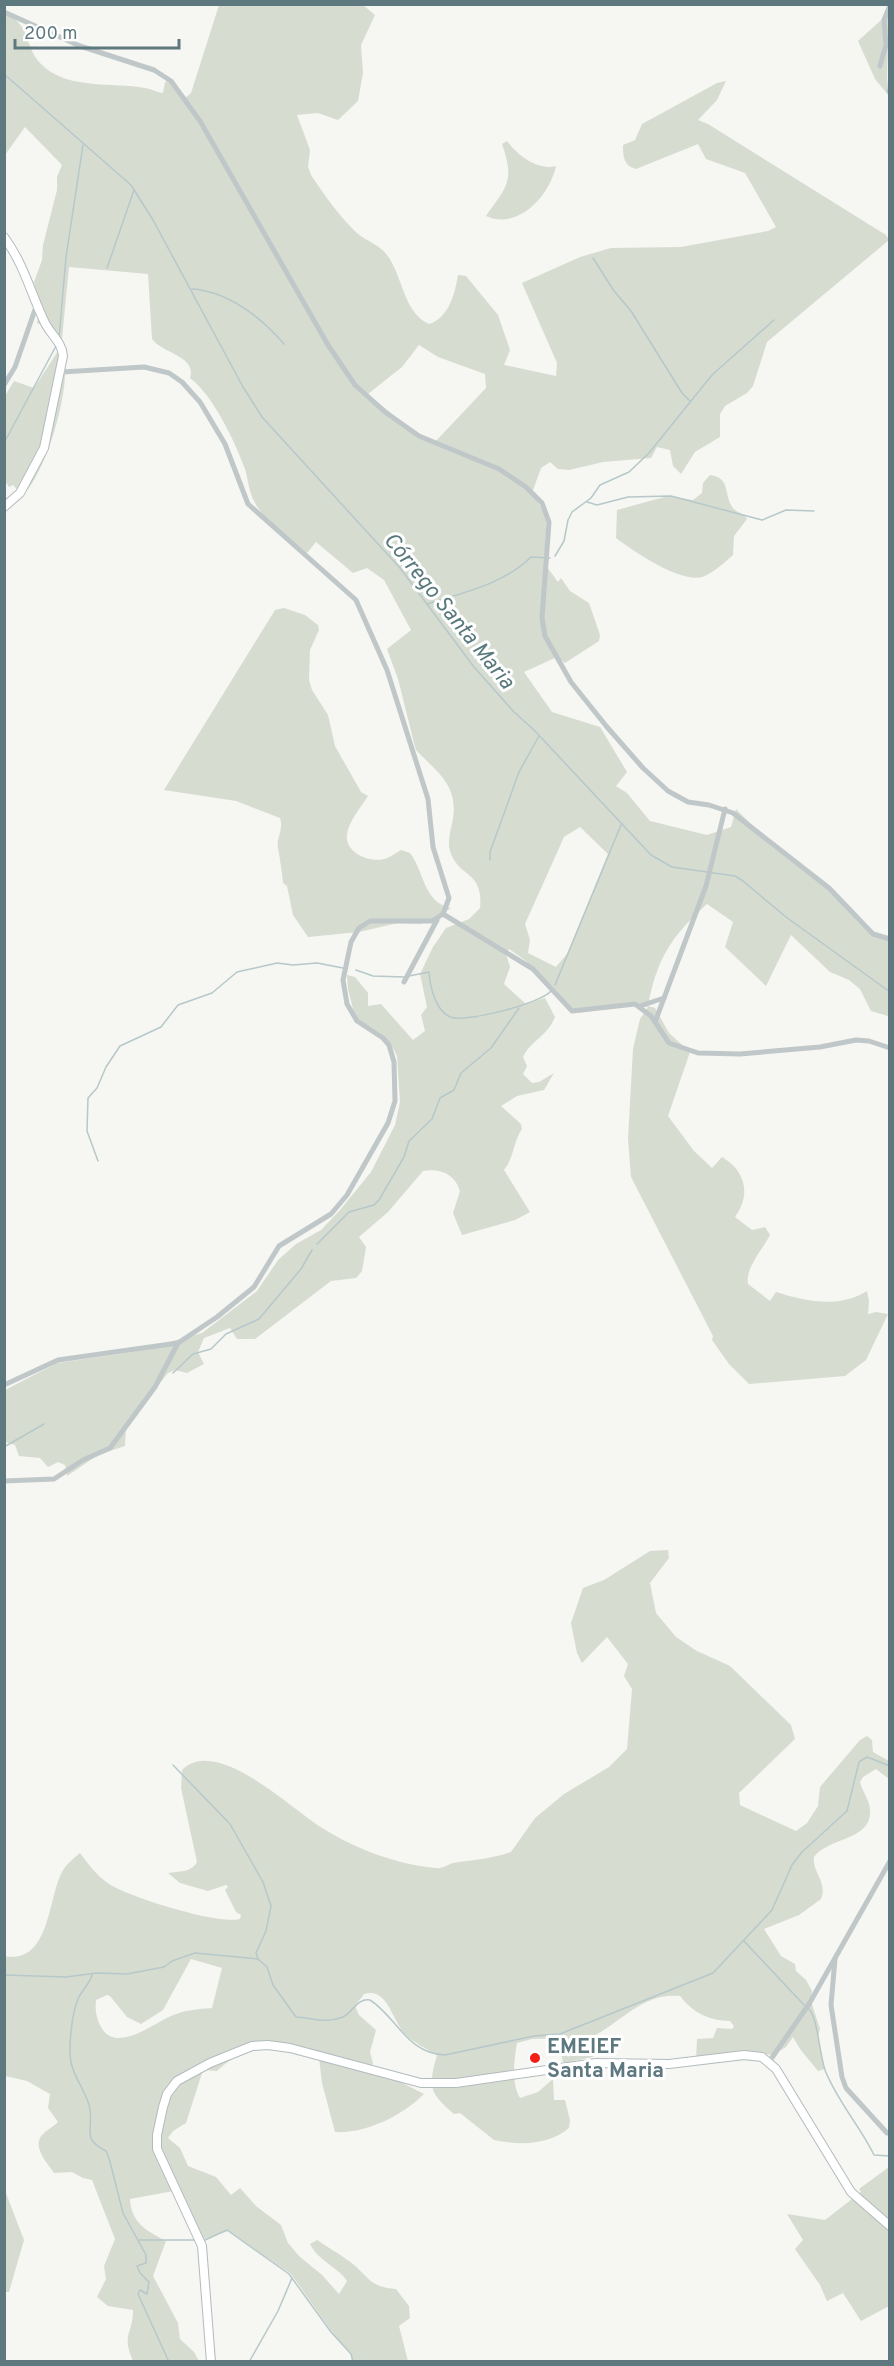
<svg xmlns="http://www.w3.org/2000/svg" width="894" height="2366" font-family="Overpass,sans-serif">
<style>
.green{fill:#d7dcd1;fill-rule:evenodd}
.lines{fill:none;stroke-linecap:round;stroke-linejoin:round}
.stream{stroke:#b6c8ca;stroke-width:1.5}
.secondary-casing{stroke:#b2bbbe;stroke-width:10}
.street{stroke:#c0c7c9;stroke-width:5}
.secondary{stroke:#fff;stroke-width:8}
.poi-dot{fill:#f31f16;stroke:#fff;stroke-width:2}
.labels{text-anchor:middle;stroke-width:6;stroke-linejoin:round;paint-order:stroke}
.poi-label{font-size:21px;font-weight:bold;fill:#5e7880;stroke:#fff;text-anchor:start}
.water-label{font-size:22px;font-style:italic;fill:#59797c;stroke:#fff}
</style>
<rect width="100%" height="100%" fill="#f6f6f2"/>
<!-- green -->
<g class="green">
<path d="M219,5H363L375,15L361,45L363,73L358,101L338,120L318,113L297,115L310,150L308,167L311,175C325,196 339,216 357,233C366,241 380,245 387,255C403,276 403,312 429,324C449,318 455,293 458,275L466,276L498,315L510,350L504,365L556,376L557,363L522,283L580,257L611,248L681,247L768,231L776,227L745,173L706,159L698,144L636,169C624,166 623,157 623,145L635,140L642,124L717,83L726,81L717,100L698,120L708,124L886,235L889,240L767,342L753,386L747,393L725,406L720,414V437L695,452L681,474L673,466L670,450L657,447L651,458L603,462L569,470L558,469L550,462L541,468L532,493L547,517L544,563L558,582L561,578L570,591L589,603L600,635L599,641L565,663L557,657L524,672L552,712L600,727L627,772L616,786L627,793L650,821L707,835L731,827L736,809L773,846L828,885L870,931L889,938L888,1016L871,1011L860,989L849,980L830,972L791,935L766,986L725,947L733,922L707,904C671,937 657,958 648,1006L655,1008L669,1033L690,1052L668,1116L694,1151L712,1168L722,1157C746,1171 751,1195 735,1217L752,1230L765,1227L770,1235C763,1249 745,1268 748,1284L770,1301L776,1292C805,1301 838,1309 867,1291L869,1301L868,1314L876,1312L888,1314L866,1360L845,1376L749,1384L729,1364L712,1340L713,1336L631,1177L628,1139L633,1049L640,1019L648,1007L635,1005L577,1013C552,987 541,970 509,949L506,954L510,967L504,984L526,1004L545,998L555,1017C547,1037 531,1040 523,1057L527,1066L523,1074L532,1083L539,1082L554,1073L544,1090L517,1096L501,1106L521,1124L522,1129C513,1142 514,1158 504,1170L530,1212L515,1220L462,1235L453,1213L460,1191C455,1174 440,1168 423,1171L388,1212L359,1237L366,1247L362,1271L356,1278L331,1281L255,1339H237L230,1328L204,1338L198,1352L204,1364L187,1373L175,1370L168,1373L126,1426L125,1446L98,1455L67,1476L65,1465L58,1462L48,1467L40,1458L19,1456L15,1445L5,1442V1390L57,1363L133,1352L202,1333L257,1291L278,1260L296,1244L321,1230L340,1210L371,1172L395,1125L400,1102L397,1056L391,1044L361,1023L354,1013L348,989L347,975L355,977L368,993V1006L381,1004L413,1040L425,1031L421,1015L427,1007L420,974L433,947L446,928L469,919L480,908C484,870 458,878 450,851C447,841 451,829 453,819C458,785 438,773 416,750L414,743L398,679L387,649L411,630L384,580L367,568L353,573L316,542L307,553C290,538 264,522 254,501C249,492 248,479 245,469C235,442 213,395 190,378C197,356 163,354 152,339L148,274L69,267L62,339L53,330L37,323L40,310L34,282L42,260L43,245L57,190V177L62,165L25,127L5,155V13C33,27 23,45 41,64C66,90 113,82 145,88C151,89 156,92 163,93L165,82L168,81L185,98L191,93ZM419,345L438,357L485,374L486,388L435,442L410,429L368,394L402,367ZM580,827L608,854L567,954L556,967L528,953L530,940L525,924L564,837Z"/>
<path d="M889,13L887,78L889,96L875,79L858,41Z"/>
<path d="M507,141C517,155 538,171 556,166C550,195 518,231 486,216C507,186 515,181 502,144Z"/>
<path d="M58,351H62C75,377 46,477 22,495L13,485L9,487L5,481V396L14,381L34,388Z"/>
<path d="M710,475C733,478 722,498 735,510C740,514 744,513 747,519L734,536L733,555C725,562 712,574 702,577C680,583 633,551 616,538L617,510L668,496L693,500L702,493L703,483Z"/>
<path d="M284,608L305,615L318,625L319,630L310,650L309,680L312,690L328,715L335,746L361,792L368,796C361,807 349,821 347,834C344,853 371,863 384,859C389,858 396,853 401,850L410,853C425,873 423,902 451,908L431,921L420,924L398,923L359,932L308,937L293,915L287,886L283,883C282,871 280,860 278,848C276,838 284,829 280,818L236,801L164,790L275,610Z"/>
<path d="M668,1550L669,1558L650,1583L656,1613L676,1637L697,1651L730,1666L791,1725L795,1739L739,1793L740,1805L796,1831L807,1823L818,1806L820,1787L860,1740L867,1736L872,1740L873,1752L889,1761V1779L876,1769L863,1777L860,1782C862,1791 869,1799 870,1809C873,1841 828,1837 814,1857C812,1873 828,1882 821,1899L799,1915L764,1929L781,1956L795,1964L796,1971L806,1980L812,1991L811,2001L820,2029L818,2037L825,2069L818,2071L800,2049L793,2037L786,2047L773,2055L754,2053L696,2060L697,2039L713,2038L717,2028L732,2029L734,2026L730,2021C710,2021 693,2013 680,1996C644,1992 622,2021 594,2036L593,2057L563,2063L559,2038L532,2039L517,2043C514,2060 511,2083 520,2098L538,2092L553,2079L554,2100H565L570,2120L569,2128C547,2146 520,2145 494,2140L460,2113L454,2114C429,2093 428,2087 437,2055C427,2049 414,2043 405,2034C392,2021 388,1987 364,1994L355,2006L359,2015L376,2030L370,2052L373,2063L370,2072L389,2076L424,2094C402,2116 365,2134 335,2132L322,2083L319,2058C278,2048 251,2039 217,2071L203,2070L186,2123L173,2131L168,2138L180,2148L188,2166L216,2177L231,2195L240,2188L256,2206L281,2225L288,2243L299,2256L322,2275L339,2294L347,2281C337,2266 318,2261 310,2244L317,2240C327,2247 338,2253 349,2261C368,2275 368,2287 396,2289L409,2306L410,2318L399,2326L408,2361H353L351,2353L337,2339L291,2274L228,2231L204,2239L179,2190L130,2199C131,2223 147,2231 166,2241L153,2276L178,2323L180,2339L194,2352L199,2361H133C121,2334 133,2334 133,2310L108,2306L97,2297L106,2279L104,2266L115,2239L92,2180L83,2178L72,2172L54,2173C48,2164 34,2149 40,2138C43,2132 53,2127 58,2122L48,2108L50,2094L27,2081L5,2076L4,1956C49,1965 48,1901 61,1874C65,1865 73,1859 80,1853C89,1865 97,1876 109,1884C129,1897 218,1925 240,1919L241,1915L236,1912L225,1890L228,1887L226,1885L208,1891L180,1883L168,1873C179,1871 191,1873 197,1862L181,1788L182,1770C217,1735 292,1810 324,1829C355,1849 399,1865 436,1868C442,1869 447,1865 453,1863C473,1860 492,1859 511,1852L535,1818L564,1794L609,1767L627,1749L632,1689L624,1676L628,1664L607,1637L582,1663L577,1653L571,1623L583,1588L604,1580L650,1551ZM191,1959L222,1968L212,2008C198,2009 185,2010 171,2016C152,2024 116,2054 101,2027C96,2018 95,2010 96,2000L107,1995L110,1996L127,2017L141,2024L163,2010Z"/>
<path d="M889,2167V2306L861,2321L843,2293L827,2301L820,2285L795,2249L803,2240L787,2214L825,2220L861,2192L859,2189Z"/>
<path d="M4,2188L24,2240L9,2292H4Z"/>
</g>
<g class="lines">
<!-- stream -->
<g class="stream">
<path d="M4,74L131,185L153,220L243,387L262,417L400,568L474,667L514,712L534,730L651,855L672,867L735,876L743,881L786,917L890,992"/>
<path d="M593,258L614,291L631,311L682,393L690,401"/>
<path d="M107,268L134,190"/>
<path d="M192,289C227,291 261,317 284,344"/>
<path d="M59,338L66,257L83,145"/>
<path d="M4,443L56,346"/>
<path d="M587,502L597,505L628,497L671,496L762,520L786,510L814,511"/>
<path d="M555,556L564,541L568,520L572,512L591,498L600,485L629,472L649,453L712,375L774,320"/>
<path d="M427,604C462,593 504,584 531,557L550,558"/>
<path d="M490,860V852L519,772L539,736"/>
<path d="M356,970L373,976L404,977"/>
<path d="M409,976L429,972C430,986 435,1010 450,1017C464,1023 540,1004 551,991"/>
<path d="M555,985L621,825"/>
<path d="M98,1161L87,1131L88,1098L97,1088L106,1067L120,1046L161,1027L178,1005L212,993L237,972L277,963L293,965L317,963L343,968"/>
<path d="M317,1244L349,1212L374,1205L379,1200L404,1157L409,1141L432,1119L440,1098L454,1090L461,1073L491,1048L519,1008"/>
<path d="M173,1373L193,1354L211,1349L226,1334L259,1319L301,1269L312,1250"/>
<path d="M4,1447L44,1424"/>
<path d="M173,1765L230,1824L263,1882L271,1906L266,1931L256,1953L258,1958"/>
<path d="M744,1941L804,2005"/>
<path d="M4,1975L66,1977L97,1973L127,1974L164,1967L172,1961L195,1953L258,1959L267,1967L273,1985L296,2017C313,2018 326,2024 343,2017C353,2012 357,1998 370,2000C397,2017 406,2053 445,2055L534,2036L560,2034L713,1973L772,1910L792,1865L802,1852L847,1811L859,1762L867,1757L890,1766"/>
<path d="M92,1975C89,1985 82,1990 78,1999C72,2013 68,2048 71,2062C74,2079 87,2092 90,2109C93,2132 82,2139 106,2151L109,2158L123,2213L146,2255V2263L137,2266L140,2273L149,2282L147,2294L140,2290L138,2294L169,2362"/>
<path d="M808,2008C818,2017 819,2053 825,2070C837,2101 860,2126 874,2155L890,2156"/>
<path d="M139,2240H195"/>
<path d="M205,2240L227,2230L289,2274L331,2332L351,2354L353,2362"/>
<path d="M249,2362L278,2311L292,2278"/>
</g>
<!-- secondary casing -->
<g class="secondary-casing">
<g id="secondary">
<path d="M4,237C24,264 31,294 45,323C51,335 62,342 63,356L44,448L20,493L4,507"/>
<path d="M211,2362L202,2246L157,2149V2135L163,2107L167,2094L177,2081L210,2063L252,2046L268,2045L290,2048L421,2083H456L596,2063L669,2064L744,2055L762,2057L776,2069L851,2192L890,2226"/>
</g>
</g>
<!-- street -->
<g class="street">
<path d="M4,12L80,46L154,70L171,81L200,121L328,345L355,385L385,412L419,436L499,469L526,487L542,503L549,522L542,618L545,636L571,682L607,727L643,768L668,791L688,802L709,805L733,813L829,888L873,934L890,939"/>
<path d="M880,66L886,45L884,20L890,5"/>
<path d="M889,91H890"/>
<path d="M4,385L15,367L37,304"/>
<path d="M443,914L533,969L572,1011L635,1004L651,1016L669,1043L698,1053L740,1054L820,1047L856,1040L869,1041L890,1048"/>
<path d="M404,982L437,920"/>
<path d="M640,1006L664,998"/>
<path d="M655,1022L706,886L725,809"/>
<path d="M4,1385L58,1360L178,1343L217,1317L254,1287L279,1246L331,1214L347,1195L388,1123L395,1101L394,1062L389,1045L383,1038L357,1021L347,1004L343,980L351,942L359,928L370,921H432L443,914L449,898L433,847L428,799L387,670L356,600L248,504L225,444L200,402L182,382L169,373L144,367L62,372"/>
<path d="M4,1481L54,1479L83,1460L110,1448L155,1387L178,1343"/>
<path d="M835,1959L831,2005L842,2077L846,2088L887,2133"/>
<path d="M769,2062L809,2004L890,1861"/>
</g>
<!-- secondary -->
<use href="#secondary" class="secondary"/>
</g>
<!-- markers -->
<circle class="poi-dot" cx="535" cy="2058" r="6"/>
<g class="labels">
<!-- poi labels -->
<g class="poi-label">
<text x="547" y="2053">EMEIEF<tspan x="547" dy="24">Santa Maria</tspan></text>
</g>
<!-- water labels -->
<g class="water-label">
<text transform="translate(450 610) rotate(51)" y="8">Córrego Santa Maria</text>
</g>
</g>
<!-- border -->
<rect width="894" height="2366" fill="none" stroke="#5e7880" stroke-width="12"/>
<!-- scale -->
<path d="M15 39v9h164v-9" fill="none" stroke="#5e7880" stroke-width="3"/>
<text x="24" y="39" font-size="18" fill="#5e7880" stroke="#ffffff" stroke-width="4.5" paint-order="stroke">200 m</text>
</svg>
